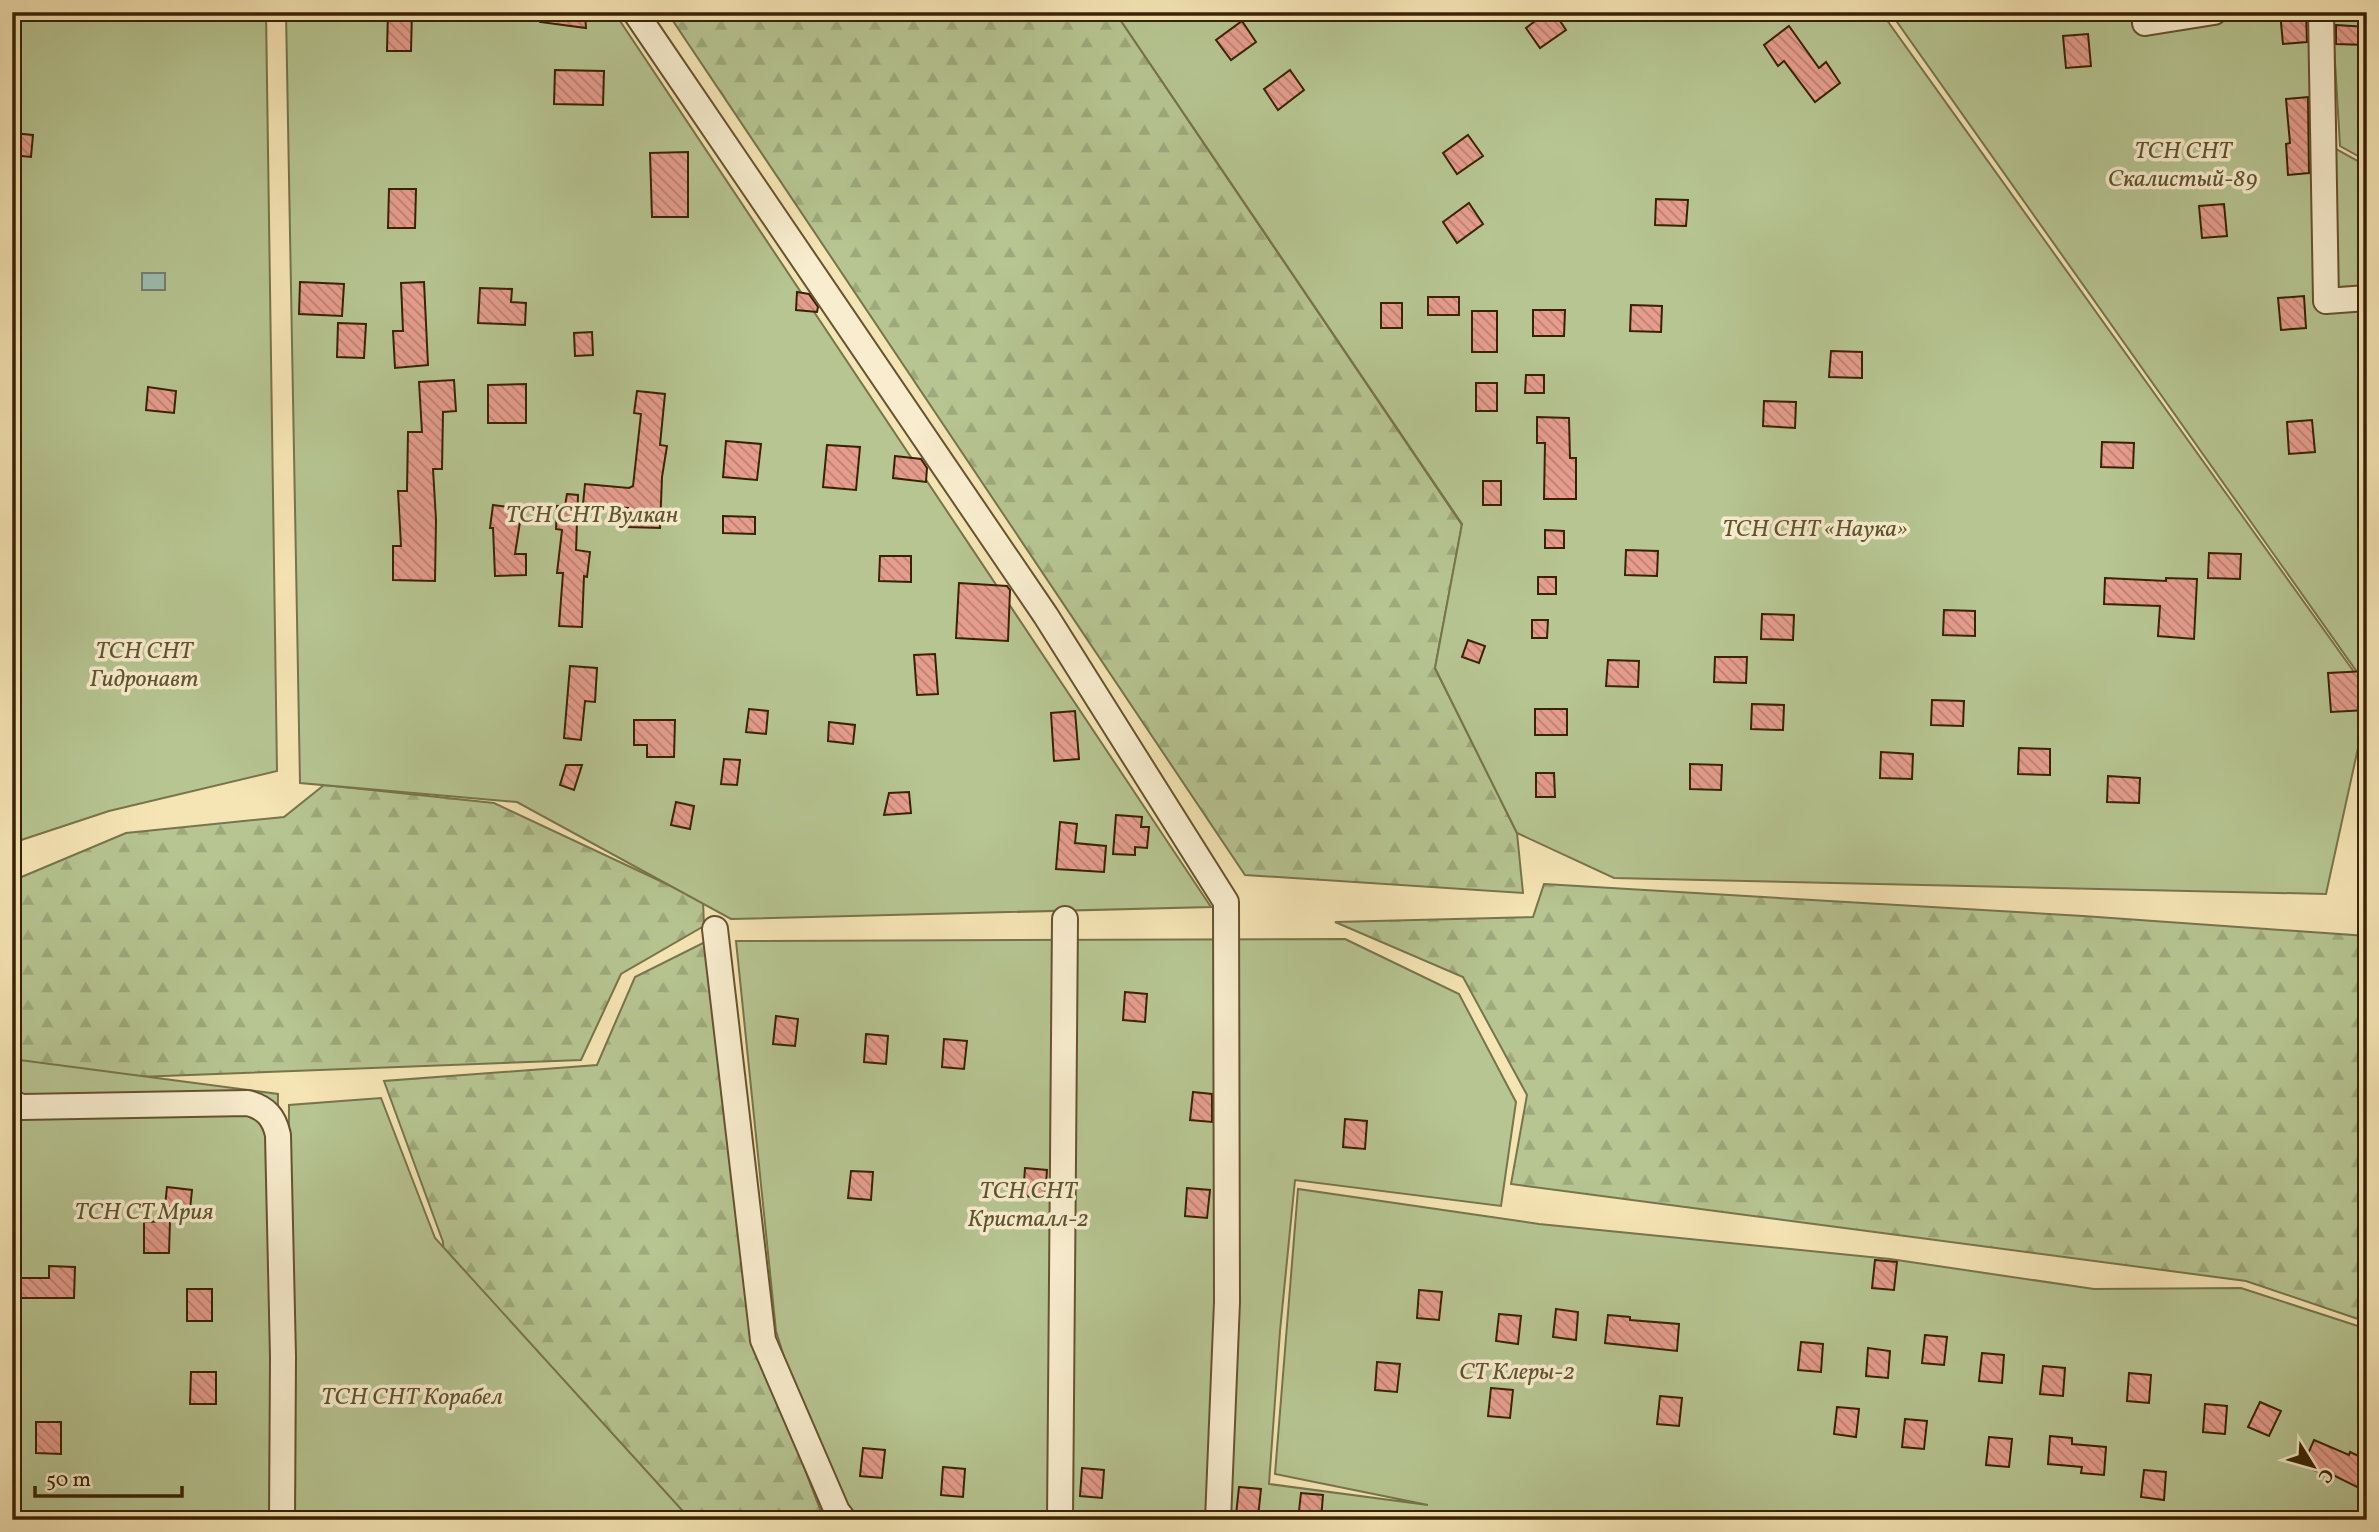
<svg xmlns="http://www.w3.org/2000/svg" width="2379" height="1532" font-family="Vollkorn,serif">
<style>
.forest{fill:url(#forest-firs);stroke:#78744b;stroke-width:2}
.garden{fill:#b6c592;stroke:#78744b;stroke-width:2}
.water{fill:#9dbeb2;stroke:#75806c;stroke-width:2}
.building{fill:url(#building-back-hatch);stroke:#392204;stroke-width:2}
.lines{fill:none;stroke-linecap:round;stroke-linejoin:round}
.minor-casing{stroke:#685230;stroke-width:28}
.minor{stroke:#f8edce;stroke-width:24}
.labels{text-anchor:middle;stroke-width:7;stroke-linejoin:round;paint-order:stroke}
.park-label{font-size:24px;font-style:italic;fill:#5e532f;stroke:#f8edce}
</style>
<defs>
<pattern id="forest-firs" width="22" height="20" patternUnits="userSpaceOnUse" patternTransform="scale(1.75)"><rect width="22" height="20" fill="#b6c592"/><path d="M5 1l3.5 6h-7zM16 11l3.5 6h-7z" fill="#9da97c"/></pattern>
<pattern id="building-back-hatch" width="6" height="6" patternUnits="userSpaceOnUse" patternTransform="scale(1.75)"><rect width="6" height="6" fill="#e69d8e"/><path d="M-1 5l2 2M0 0l6 6M5-1l2 2" fill="none" stroke="#bb8072"/></pattern>
</defs>
<rect width="100%" height="100%" fill="#f5e4b4"/>
<filter id="stains"><feTurbulence type="fractalNoise" baseFrequency=".00286" numOctaves="4"/><feColorMatrix values="0 0 0 0 .2 0 0 0 0 .09 0 0 0 0 .02 0 0 0 .5 -.17"/></filter>
<radialGradient id="worn" r=".72"><stop offset=".6" stop-color="#630" stop-opacity="0"/><stop offset="1" stop-color="#630" stop-opacity=".3"/></radialGradient>
<!-- forest -->
<g class="forest">
<path d="M667,12H1115L1462,525L1435,668L1517,833L1523,893L1245,875Z"/>
<path d="M324,785L494,803L703,901L704,926L621,974L581,1060L31,1081L12,1059V881L126,833L284,817Z"/>
<path d="M1544,884L2083,916L2367,936V1322L2246,1281L1511,1184L1527,1095L1463,977L1335,922L1533,917Z"/>
<path d="M711,939L767,1369L824,1520H456L443,1242L384,1081L597,1065L635,977Z"/>
</g>
<!-- garden -->
<g class="garden">
<path d="M12,12H266L277,771L109,811L12,843Z"/>
<path d="M286,12H614L1211,907L731,919L517,802L300,783Z"/>
<path d="M1115,12H1881L2367,690V707L2326,894L1614,878L1517,833L1435,668L1462,524Z"/>
<path d="M1890,12H2330L2334,148L2367,166V686Z"/>
<path d="M2332,12H2367V161L2340,146Z"/>
<path d="M1345,939L1459,994L1516,1102L1501,1206L1295,1180L1280,1331L1269,1484L1428,1505L1275,1474L1298,1189L1539,1224L1890,1259L2094,1289L2241,1288L2367,1329V1520H834L776,1331L736,941Z"/>
<path d="M12,1059L278,1094L271,1520H12Z"/>
<path d="M381,1098L435,1238L691,1520H287L289,1105Z"/>
</g>
<!-- water -->
<rect class="water" x="142" y="273" width="23" height="17"/>
<!-- building -->
<g class="building">
<path d="M388,12H412L411,51H387Z"/>
<path d="M541,12H585L586,28L540,22Z"/>
<path d="M1547,12H1554L1566,30L1540,48L1526,28Z"/>
<path d="M2280,12H2306L2307,42L2283,44Z"/>
<path d="M1242,21L1256,42L1231,60L1216,40Z"/>
<path d="M2336,25L2367,27V45L2336,44Z"/>
<path d="M1789,26L1819,68L1826,62L1840,83L1815,102L1784,61L1778,66L1764,45Z"/>
<path d="M2088,34L2091,66L2066,68L2063,36Z"/>
<path d="M555,70L604,71L603,105L554,104Z"/>
<path d="M1290,70L1304,90L1278,110L1264,89Z"/>
<path d="M2308,97L2309,173L2288,175L2286,144L2290,143L2286,99Z"/>
<path d="M12,133L33,135L31,157L12,155Z"/>
<path d="M1468,135L1483,156L1457,174L1443,153Z"/>
<path d="M688,152V217H652L650,153Z"/>
<path d="M389,189H416L415,228H388Z"/>
<path d="M1656,199L1688,200L1686,226L1655,225Z"/>
<path d="M1469,203L1483,224L1457,243L1443,222Z"/>
<path d="M2224,204L2227,236L2202,238L2199,206Z"/>
<path d="M300,282L344,284L342,316L299,314Z"/>
<path d="M424,282L428,365L395,368L393,331H403L401,283Z"/>
<path d="M480,288L512,289L511,302L526,303L525,325L478,323Z"/>
<path d="M797,292L809,294L818,307L817,312L796,310Z"/>
<path d="M2304,296L2306,328L2281,330L2278,298Z"/>
<rect x="1428" y="297" width="31" height="18"/>
<rect x="1381" y="303" width="21" height="25"/>
<path d="M1631,305L1662,306L1661,332L1630,331Z"/>
<path d="M1533,310H1565L1564,336H1533Z"/>
<rect x="1472" y="311" width="25" height="41"/>
<path d="M338,323L366,324L364,358L337,357Z"/>
<path d="M592,332L593,355L575,356L574,333Z"/>
<path d="M1831,351L1862,352V378L1829,377Z"/>
<path d="M1526,375H1544V393H1525Z"/>
<path d="M454,380L456,411L443,412L442,469H433L436,520L435,581L393,580V546H401L398,491H407L408,432H422L419,382Z"/>
<rect x="1476" y="383" width="21" height="28"/>
<path d="M526,384V423H488V385Z"/>
<path d="M148,387L176,391L174,413L146,410Z"/>
<path d="M637,391L665,394L660,445L667,446L662,477L660,528L628,527V508L583,504L585,484L629,488L633,486L641,414L634,413Z"/>
<path d="M1764,401L1796,402L1795,428L1763,426Z"/>
<path d="M1537,417L1569,418L1570,458H1576V499H1544L1545,443H1537Z"/>
<path d="M2312,420L2315,452L2289,454L2287,422Z"/>
<path d="M726,441L761,444L757,480L723,477Z"/>
<path d="M2102,442L2134,443L2133,468L2101,467Z"/>
<path d="M827,445L860,447L856,490L823,487Z"/>
<path d="M895,456L921,459L927,468L926,482L893,478Z"/>
<rect x="1483" y="481" width="18" height="24"/>
<path d="M567,494L578,495L576,550L590,552L587,577L584,576L582,627L559,626L563,573H557L562,530L556,529L557,506H565Z"/>
<path d="M493,505L522,509L515,554H526V575L495,576L493,528H490Z"/>
<path d="M723,516L755,517V534L723,533Z"/>
<path d="M1545,530L1564,531V548H1545Z"/>
<path d="M1626,550L1658,551L1657,576L1625,575Z"/>
<path d="M2209,553L2241,554L2240,579L2208,578Z"/>
<path d="M880,556H911V582L879,581Z"/>
<rect x="1538" y="577" width="18" height="17"/>
<path d="M2105,578L2166,581V578L2197,579L2194,639L2158,636L2160,606L2104,604Z"/>
<path d="M959,583L1007,586L1010,590L1008,641L956,638Z"/>
<path d="M1944,610L1975,611V636L1943,635Z"/>
<path d="M1762,614L1794,615L1793,640L1761,639Z"/>
<path d="M1532,620H1548L1547,638H1532Z"/>
<path d="M1468,640L1485,646L1479,663L1462,657Z"/>
<path d="M935,654L938,694L917,695L914,655Z"/>
<path d="M1715,657H1747L1746,683L1714,682Z"/>
<path d="M1608,660L1639,661L1638,687L1606,686Z"/>
<path d="M570,666L597,668L595,702L585,701L581,740L564,738Z"/>
<path d="M2367,671V710L2331,712L2328,673Z"/>
<path d="M1932,700L1964,701L1963,726L1931,725Z"/>
<path d="M1752,704L1784,705L1783,730L1751,729Z"/>
<path d="M749,709L768,711L766,734L746,732Z"/>
<rect x="1535" y="709" width="32" height="26"/>
<path d="M1075,711L1079,759L1054,761L1051,713Z"/>
<path d="M634,720H675L674,757H647V745H634Z"/>
<path d="M829,722L855,725L853,744L828,741Z"/>
<path d="M2019,748L2050,749V775L2018,774Z"/>
<path d="M1881,752L1913,754L1912,779L1880,778Z"/>
<path d="M724,759L740,760L737,785L721,784Z"/>
<path d="M1690,764L1722,765L1721,790L1690,789Z"/>
<path d="M566,765H582L574,790L560,785Z"/>
<path d="M1536,773H1554L1555,797H1536Z"/>
<path d="M2108,776L2140,778L2139,803L2107,802Z"/>
<path d="M909,792L911,813L884,815L889,793Z"/>
<path d="M676,802L694,806L690,829L671,825Z"/>
<path d="M1116,815L1142,817L1141,827H1149L1147,848L1135,847V855L1113,854Z"/>
<path d="M1060,822L1077,824L1075,843L1106,846L1104,872L1056,869Z"/>
<path d="M1125,992L1147,994L1145,1022L1123,1020Z"/>
<path d="M776,1016L798,1019L795,1046L773,1044Z"/>
<path d="M866,1034L888,1036L886,1064L864,1062Z"/>
<path d="M944,1039L967,1041L964,1069L942,1067Z"/>
<path d="M1193,1092L1212,1094V1122L1190,1120Z"/>
<path d="M1345,1119L1367,1121L1365,1149L1343,1147Z"/>
<path d="M1025,1168L1047,1170L1045,1198L1023,1196Z"/>
<path d="M851,1171L873,1172L871,1200L848,1198Z"/>
<path d="M167,1187L192,1190L190,1209L165,1206Z"/>
<path d="M1187,1188L1210,1190L1207,1218L1185,1216Z"/>
<path d="M170,1221L169,1253H144V1222Z"/>
<path d="M1875,1260L1897,1262L1894,1290L1872,1288Z"/>
<path d="M49,1266L75,1267L74,1298H12V1278H49Z"/>
<rect x="187" y="1289" width="25" height="32"/>
<path d="M1419,1290L1442,1292L1439,1320L1417,1318Z"/>
<path d="M1556,1309L1578,1312L1576,1340L1553,1337Z"/>
<path d="M1499,1314L1521,1316L1518,1344L1496,1341Z"/>
<path d="M1608,1315L1630,1317V1320L1679,1324L1677,1351L1605,1343Z"/>
<path d="M1925,1335L1947,1337L1944,1365L1922,1363Z"/>
<path d="M1801,1342L1823,1344L1821,1372L1798,1370Z"/>
<path d="M1868,1348L1890,1351L1888,1378L1866,1376Z"/>
<path d="M1982,1353L2004,1355L2002,1383L1979,1381Z"/>
<path d="M1377,1362L1400,1364L1397,1392L1375,1390Z"/>
<path d="M2043,1366L2065,1368L2063,1396L2040,1394Z"/>
<path d="M191,1372H216V1404H190Z"/>
<path d="M2129,1373L2151,1375L2149,1403L2127,1401Z"/>
<path d="M1491,1388L1513,1390L1510,1418L1488,1416Z"/>
<path d="M1660,1396L1682,1398L1679,1426L1657,1424Z"/>
<path d="M2260,1402L2281,1411L2269,1436L2248,1427Z"/>
<path d="M2205,1404L2227,1406L2225,1434L2203,1432Z"/>
<path d="M1837,1407L1859,1409L1856,1437L1834,1434Z"/>
<path d="M1905,1419L1927,1421L1924,1449L1902,1447Z"/>
<path d="M36,1422H61V1454L36,1453Z"/>
<path d="M2050,1436L2072,1438V1444L2106,1447L2104,1475L2081,1473L2082,1467L2048,1464Z"/>
<path d="M1989,1437L2012,1439L2009,1467L1986,1465Z"/>
<path d="M2314,1440L2349,1455L2350,1452L2367,1460V1470L2359,1488L2325,1471L2323,1474L2303,1465Z"/>
<path d="M863,1448L885,1450L882,1478L860,1476Z"/>
<path d="M943,1467L965,1469L963,1497L941,1495Z"/>
<path d="M1082,1468L1104,1470L1102,1498L1080,1496Z"/>
<path d="M2144,1470L2166,1472L2164,1500L2141,1497Z"/>
<path d="M1239,1487L1261,1489L1258,1517L1236,1515Z"/>
<path d="M1301,1493L1323,1495L1321,1520H1298Z"/>
</g>
<g class="lines">
<!-- minor casing -->
<g class="minor-casing">
<g id="minor">
<path d="M635,12L1046,616L1226,902L1227,1302L1218,1520"/>
<path d="M2145,12V23L2214,12"/>
<path d="M2321,12L2326,301L2367,298"/>
<path d="M715,929L763,1340L837,1511L844,1520"/>
<path d="M12,1103L22,1107L248,1103C266,1108 274,1117 278,1135L283,1357L282,1520"/>
<path d="M1060,1520L1065,919"/>
</g>
</g>
<!-- minor -->
<use href="#minor" class="minor"/>
</g>
<g class="labels">
<!-- park labels -->
<g class="park-label">
<text x="2183" y="158">ТСН СНТ<tspan x="2183" dy="28">Скалистый-89</tspan></text>
<text x="592" y="522">ТСН СНТ Вулкан</text>
<text x="1815" y="536">ТСН СНТ «Наука»</text>
<text x="144" y="658">ТСН СНТ<tspan x="144" dy="28">Гидронавт</tspan></text>
<text x="1028" y="1198">ТСН СНТ<tspan x="1028" dy="28">Кристалл-2</tspan></text>
<text x="144" y="1219">ТСН СТ Мрия</text>
<text x="1517" y="1379">СТ Клеры-2</text>
<text x="412" y="1404">ТСН СНТ Корабел</text>
</g>
</g>
<!-- margin -->
<rect width="2379" height="1532" fill="none" stroke="#f5e4b4" stroke-width="42"/>
<rect x="14" y="14" width="2351" height="1504" fill="none" stroke="#392204" stroke-width="3.5"/>
<rect x="21" y="21" width="2337" height="1490" fill="none" stroke="#392204" stroke-width="2"/>
<!-- north arrow -->
<g transform="translate(2313 1466) rotate(127)" stroke="#f8edce" stroke-width="5" paint-order="stroke">
<path d="M0-5L12 26L0 18L-12 26Z" fill="#392204"/>
<text y="-10" font-size="19" font-weight="bold" text-anchor="middle" fill="#392204">С</text>
</g>
<!-- scale -->
<path d="M35 1486v10h147v-10" fill="none" stroke="#392204" stroke-width="3.5"/>
<text x="46" y="1486" font-size="21" fill="#392204" stroke="#f8edce" stroke-width="5" paint-order="stroke">50 m</text>
<rect width="100%" height="100%" filter="url(#stains)"/>
<rect width="100%" height="100%" fill="url(#worn)"/>
</svg>
